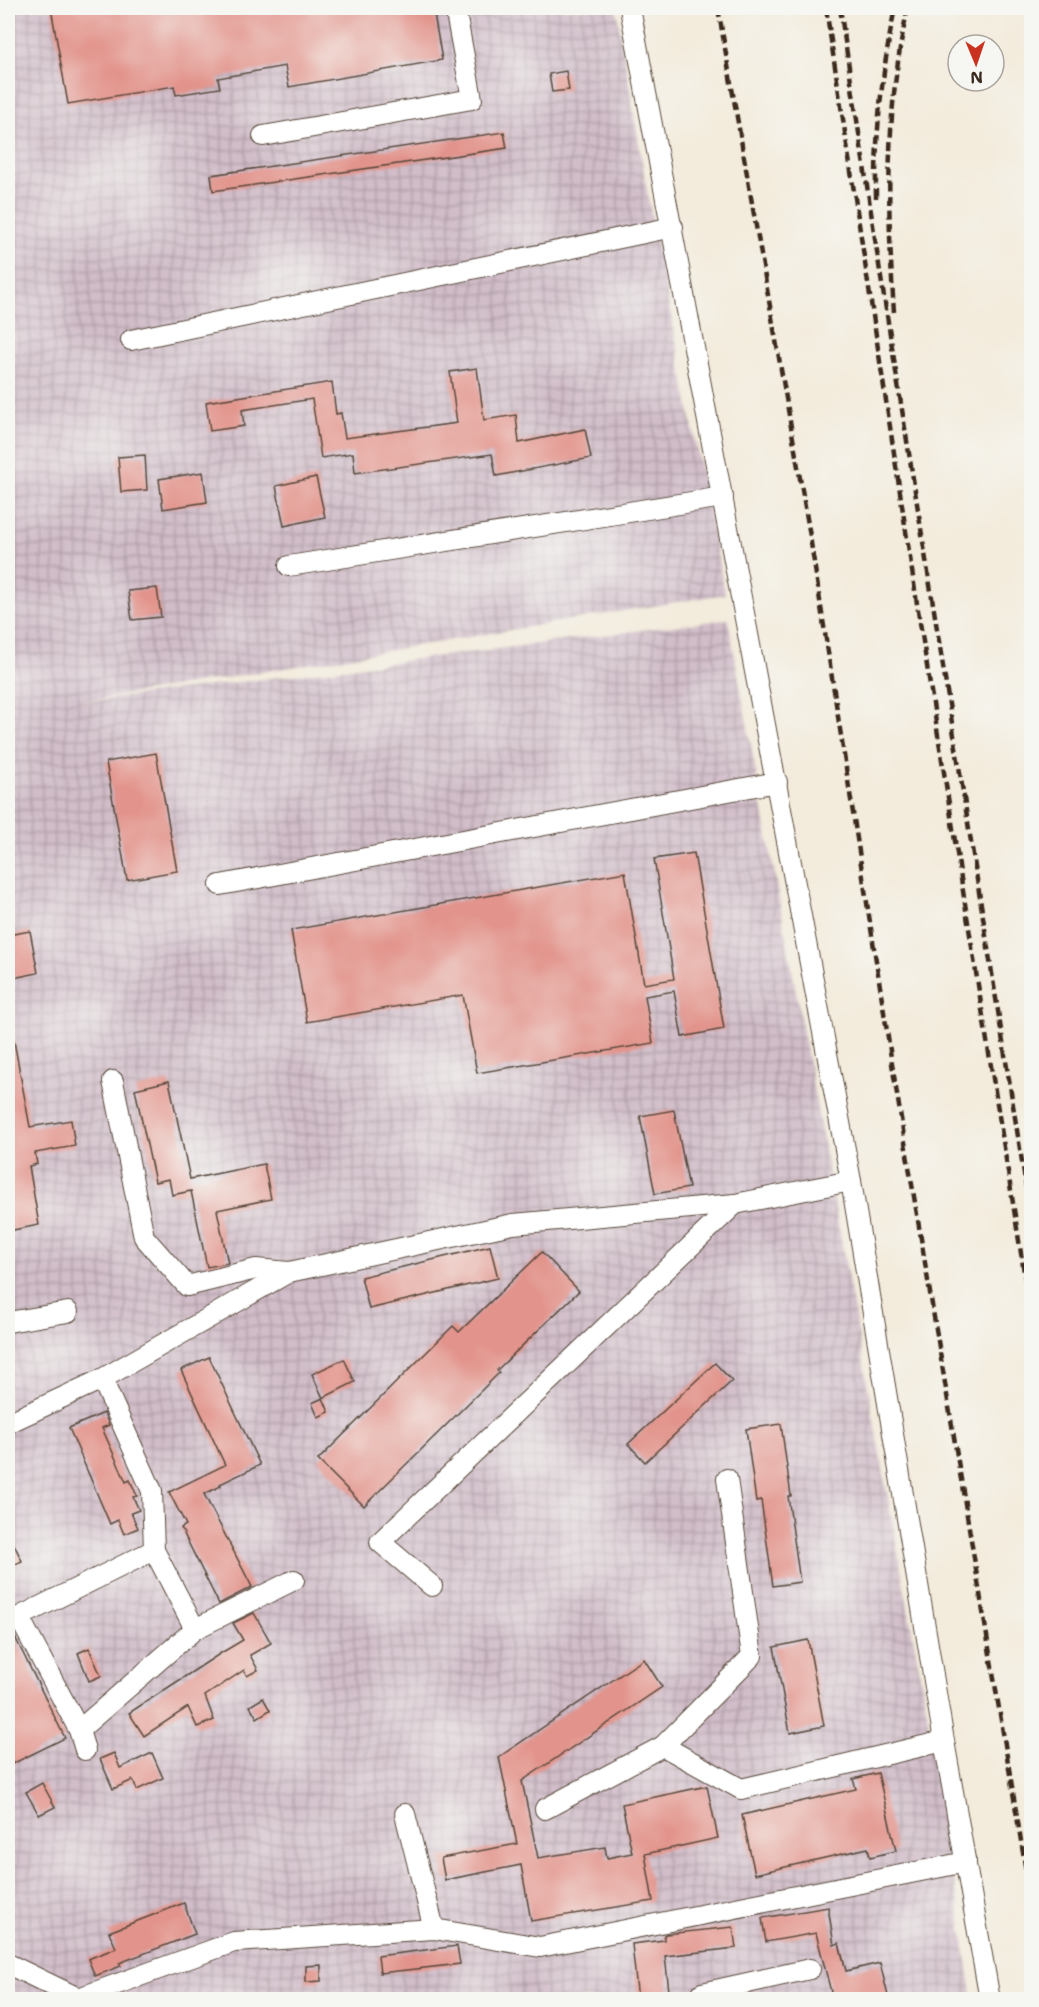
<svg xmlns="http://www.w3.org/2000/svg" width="1039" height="2007" font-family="'Shantell Sans',sans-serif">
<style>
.industrial{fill:url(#industrial-grid)}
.building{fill:#e2948c}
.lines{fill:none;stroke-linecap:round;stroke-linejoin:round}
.minor-casing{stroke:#57473a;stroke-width:22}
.minor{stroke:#fff;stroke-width:20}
.rail{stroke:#3b2a1e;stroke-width:4.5;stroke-dasharray:9 4.5;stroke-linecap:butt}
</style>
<defs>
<pattern id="industrial-grid" width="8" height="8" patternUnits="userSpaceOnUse" patternTransform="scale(1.5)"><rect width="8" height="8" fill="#d1bdc9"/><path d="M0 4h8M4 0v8" fill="none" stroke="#ab9aa3"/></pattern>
</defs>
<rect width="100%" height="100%" fill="#f6f6f2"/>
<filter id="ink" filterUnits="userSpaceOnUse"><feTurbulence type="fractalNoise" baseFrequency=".0167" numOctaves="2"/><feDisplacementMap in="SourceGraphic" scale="12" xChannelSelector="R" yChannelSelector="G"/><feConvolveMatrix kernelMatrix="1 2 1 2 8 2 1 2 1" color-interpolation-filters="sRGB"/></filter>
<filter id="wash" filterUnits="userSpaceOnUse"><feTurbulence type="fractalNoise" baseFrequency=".008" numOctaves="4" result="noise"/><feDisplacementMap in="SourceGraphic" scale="24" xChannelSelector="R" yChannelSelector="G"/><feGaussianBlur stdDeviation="1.35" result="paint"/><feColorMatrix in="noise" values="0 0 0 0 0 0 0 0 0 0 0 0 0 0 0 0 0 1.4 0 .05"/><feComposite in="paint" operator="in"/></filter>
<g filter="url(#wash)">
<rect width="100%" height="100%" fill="#f3ebdb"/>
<!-- industrial -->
<path class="industrial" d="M8,8H616L647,191L725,594L71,704L728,619L931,1734L973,1999L8,2000Z"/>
<g id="blocks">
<!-- building -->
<g class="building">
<path d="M51,8H433L442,60L289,87L285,66L218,78L220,88L176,95L174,86L68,104Z"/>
<path d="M566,71L569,90L552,92L549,74Z"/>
<path d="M504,132L507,148L213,191L211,175Z"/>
<path d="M477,368L484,420L516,415L519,443L585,429L591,458L496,476L492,454L355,473L353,453L321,458L312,399L242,410L244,426L210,431L206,402L332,382L336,414L341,413L345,438L457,423L450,372Z"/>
<path d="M145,455L147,490L121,492L118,457Z"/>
<path d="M203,472L207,502L163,509L159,479Z"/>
<path d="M316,477L325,517L284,526L276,486Z"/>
<path d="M157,588L161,617L132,620L128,591Z"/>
<path d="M156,753L177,871L127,880L106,762Z"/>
<path d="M694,853L724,1029L682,1037L674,991L645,996L653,1043L477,1073L463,995L307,1022L291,930L625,872L644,984L674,979L654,859Z"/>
<path d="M30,931L38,973L8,979V935Z"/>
<path d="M14,1041L30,1127L71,1120L75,1146L35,1153L37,1164L29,1166L39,1225L8,1231V1042Z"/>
<path d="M169,1081L190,1179L264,1164L271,1199L217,1210L228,1263L207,1267L191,1191L172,1195L169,1179L155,1182L135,1089Z"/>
<path d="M674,1110L689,1188L655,1194L640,1116Z"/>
<path d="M490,1246L498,1278L369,1309L361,1277Z"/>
<path d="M542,1252L579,1291L497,1370L499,1373L364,1506L318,1460L453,1326L459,1332Z"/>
<path d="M209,1357L260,1465L220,1484L221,1486L204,1494L252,1587L219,1604L181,1528L186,1525L169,1492L225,1465L181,1370Z"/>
<path d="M344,1359L355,1382L323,1398L312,1374Z"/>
<path d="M715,1363L732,1381L645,1462L628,1444Z"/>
<path d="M323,1398L329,1412L318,1417L312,1403Z"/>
<path d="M104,1413L109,1425L102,1428L126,1482L130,1480L137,1496L133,1497L139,1510L131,1513L138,1528L124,1534L118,1520L110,1524L69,1428Z"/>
<path d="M781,1424L791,1496H788L800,1582L773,1586L761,1500L756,1501L746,1429Z"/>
<path d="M8,1532L22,1561L8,1568Z"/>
<path d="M254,1613L271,1643L250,1655L258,1670L247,1676L244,1670L205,1696L214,1720L197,1727L188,1707L144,1736L129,1713L221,1653L243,1640L233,1623Z"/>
<path d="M8,1623L65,1738L8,1766Z"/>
<path d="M808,1640L824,1726L790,1733L774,1647Z"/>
<path d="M89,1648L101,1676L89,1681L78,1653Z"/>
<path d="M644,1659L662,1687L522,1781L538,1858L605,1847L607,1858L632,1853L622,1804L707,1786L718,1838L645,1854L653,1901L531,1921L521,1865L445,1880L441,1858L517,1844L499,1757Z"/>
<path d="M263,1698L270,1710L257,1718L250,1706Z"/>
<path d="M114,1753L120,1768L152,1753L163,1778L137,1790L133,1780L113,1789L100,1759Z"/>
<path d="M878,1773L896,1851L870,1857L868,1848L755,1874L742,1815L856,1789L853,1779Z"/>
<path d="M42,1783L55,1807L39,1815L26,1792Z"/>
<path d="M184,1903L195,1934L119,1963L121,1966L95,1976L88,1959L116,1948L109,1932Z"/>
<path d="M828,1907L834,1945L839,1943L846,1971L880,1963L889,2000H833L816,1933L766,1942L762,1918Z"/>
<path d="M733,1927L736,1948L665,1956L670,2000H638L632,1944L664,1940V1935L666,1934Z"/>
<path d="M457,1946L460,1964L380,1973L378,1956Z"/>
<path d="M321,1965V1981L306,1982V1966Z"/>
</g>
</g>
</g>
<g filter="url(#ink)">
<use href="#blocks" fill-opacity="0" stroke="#57473a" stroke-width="1.5"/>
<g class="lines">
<!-- minor casing -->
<g class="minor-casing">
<g id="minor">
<path d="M630,8L851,1181L944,1741L990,2000"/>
<path d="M263,136L472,99L455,8"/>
<path d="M131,340L673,227"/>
<path d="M289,566L723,497"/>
<path d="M220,885L777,782"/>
<path d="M113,1081L144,1237L187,1286L256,1269L289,1272"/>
<path d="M8,1322L68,1312"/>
<path d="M8,1423L102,1379L289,1272L513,1224L735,1204L851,1181"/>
<path d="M432,1586L380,1542L735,1204"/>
<path d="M195,1629L294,1580"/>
<path d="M79,1730L195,1629L154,1550"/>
<path d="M663,1746L741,1789L944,1741"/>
<path d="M85,1750L79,1730L19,1617L154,1550L152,1491L102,1379"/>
<path d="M545,1809L663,1746L752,1656L727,1479"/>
<path d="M405,1814L434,1929"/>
<path d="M8,1964L78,1998"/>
<path d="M702,1993L810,1969"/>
<path d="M73,2000L234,1942L434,1929L540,1947L966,1862"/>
</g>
</g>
<!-- minor -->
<use href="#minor" class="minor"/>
<!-- rail -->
<g class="rail">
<path d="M718,8L809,530L893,1070L1032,1907"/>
<path d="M826,8L918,610L1032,1322"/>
<path d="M840,8L881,278L1032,1224"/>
<path d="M876,198C875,134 882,71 895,8"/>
<path d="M894,312C887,210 885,108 908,8"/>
</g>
</g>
</g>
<!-- margin -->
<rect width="1039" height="2007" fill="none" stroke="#f6f6f2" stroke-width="30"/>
<!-- north arrow -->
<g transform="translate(976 63) rotate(178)"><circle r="28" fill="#f6f6f2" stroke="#aba49d" stroke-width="1.5"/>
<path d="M0-4.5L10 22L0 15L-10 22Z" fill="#c8321e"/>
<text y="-9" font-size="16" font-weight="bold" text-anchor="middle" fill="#3b2a1e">N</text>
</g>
</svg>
